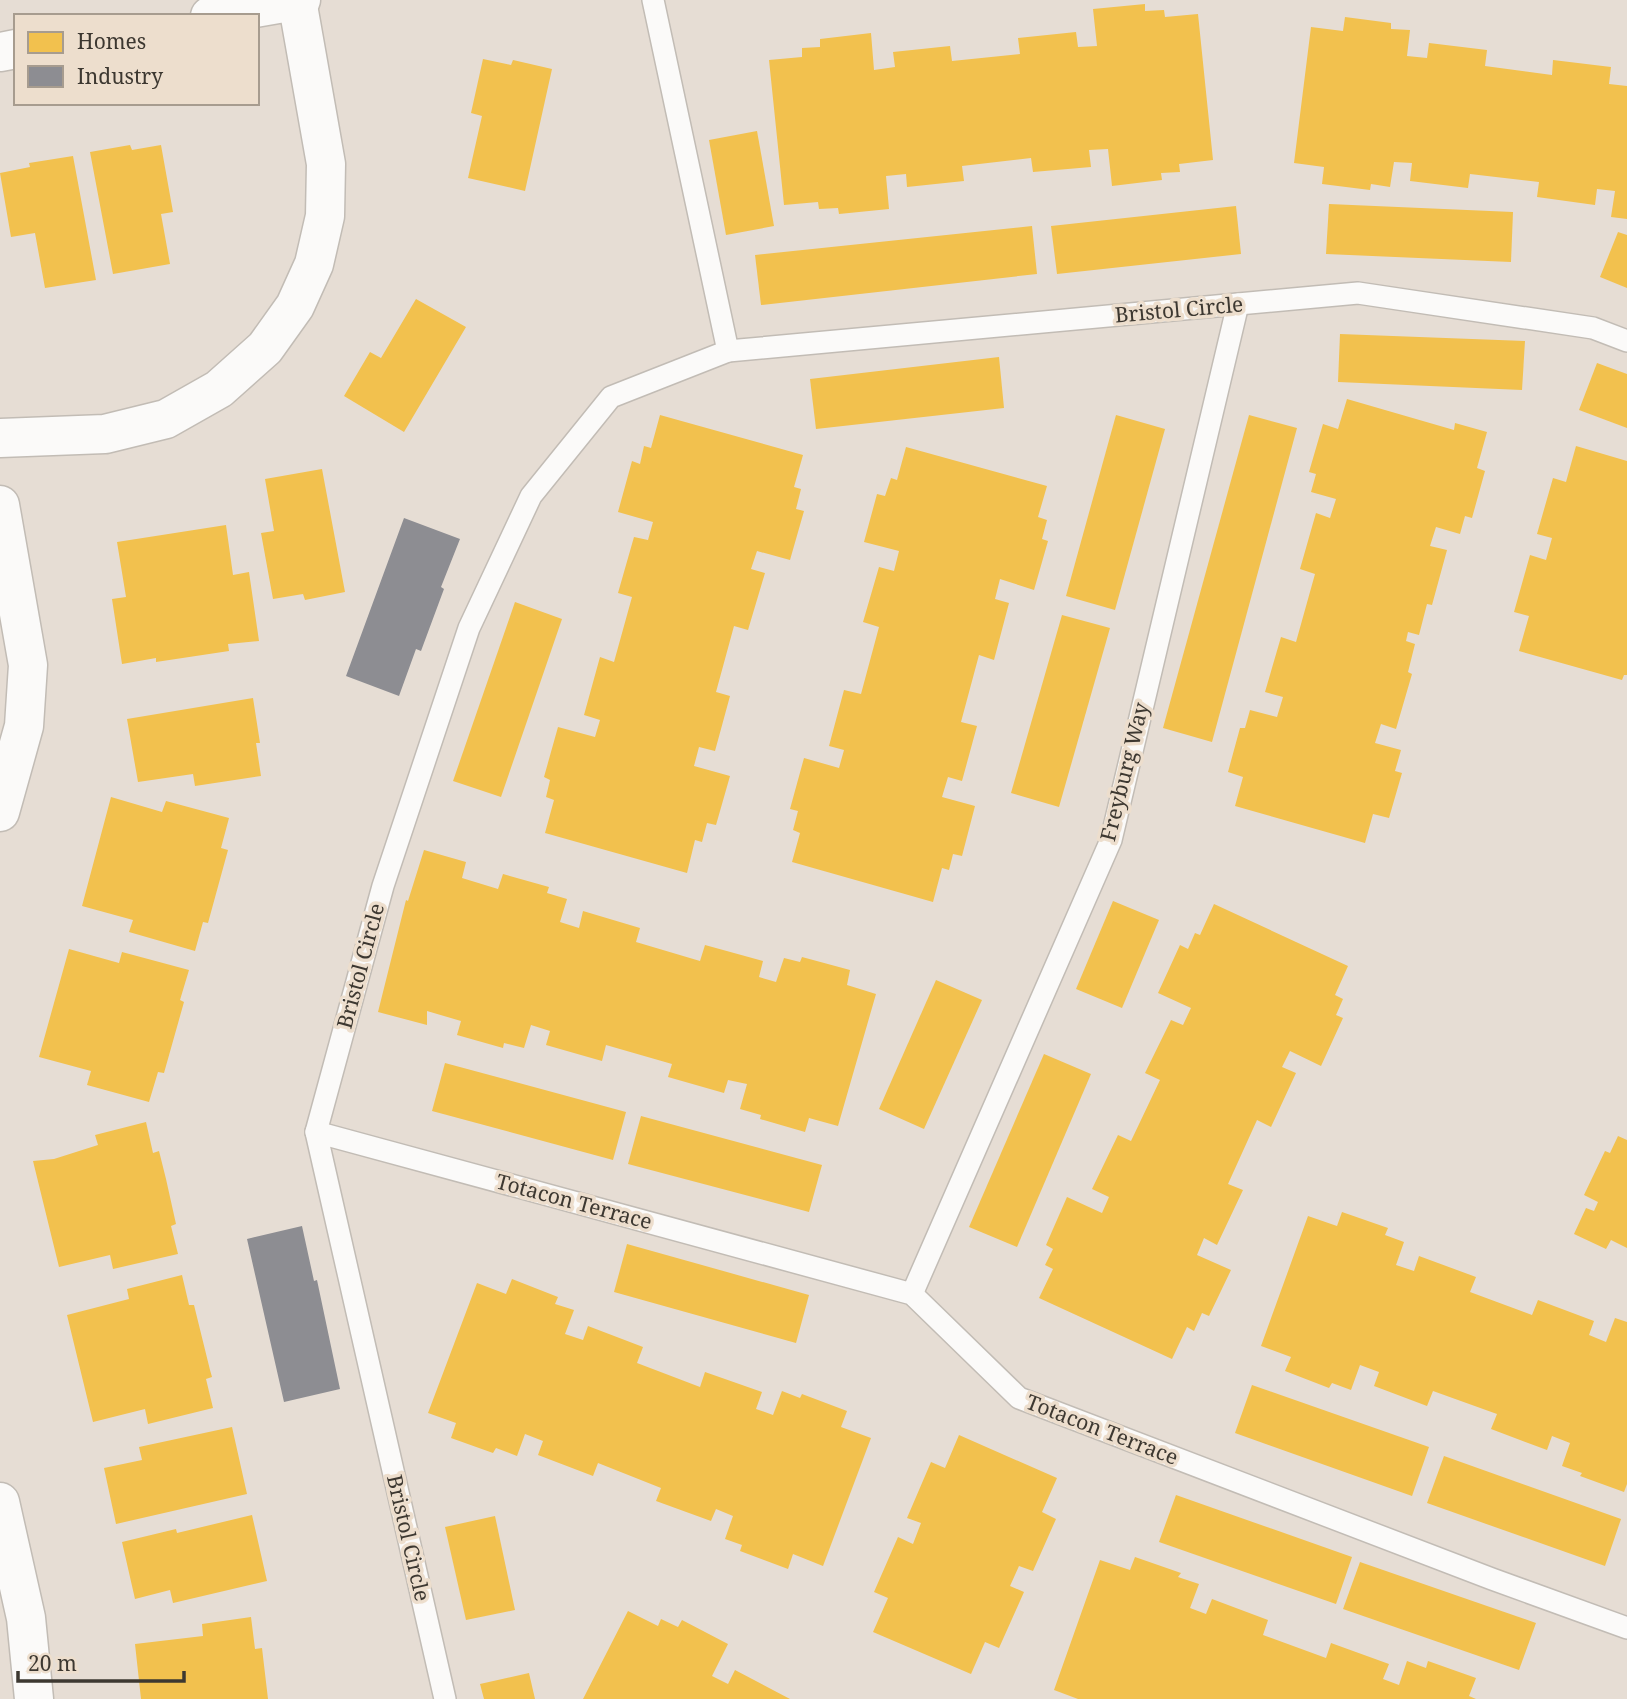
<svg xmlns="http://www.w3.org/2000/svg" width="1627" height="1699" font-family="'Noto Serif',serif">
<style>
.homes{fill:#f2c14e}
.industry{fill:#8d8d92}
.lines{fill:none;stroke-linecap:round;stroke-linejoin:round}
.service-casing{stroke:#c2bcb5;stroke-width:24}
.minor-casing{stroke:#c2bcb5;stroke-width:41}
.secondary-casing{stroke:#c2bcb5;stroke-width:41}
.service{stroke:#fbfaf9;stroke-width:21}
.minor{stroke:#fbfaf9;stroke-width:38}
.secondary{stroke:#fbfaf9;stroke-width:38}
.labels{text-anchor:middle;stroke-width:7;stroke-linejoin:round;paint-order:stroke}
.street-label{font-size:21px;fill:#3d3831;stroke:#eddecd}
</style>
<rect width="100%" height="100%" fill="#e6ddd4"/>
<!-- homes -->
<g class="homes">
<path d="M1145,4V11L1164,10L1165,17L1198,14L1213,160L1179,164L1180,172L1161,173L1162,180L1112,186L1108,149L1089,150L1091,167L1033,172L1031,158L962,166L964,181L907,187L906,174L886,176L889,209L839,214L838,208L819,209L818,202L784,205L769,60L802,57V48L820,47V39L871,33L874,70L895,67L893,52L950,46L952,61L1020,54L1018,38L1076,32L1078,47L1097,46L1093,9Z"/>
<path d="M1345,17L1391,23V29L1410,30L1407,56L1427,58L1429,43L1487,50L1485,66L1552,75L1553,60L1611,67L1609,84L1627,86V219L1611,217L1615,191L1597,189L1595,205L1537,197L1539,182L1470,174L1468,188L1410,181L1412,163L1394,162L1390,187L1371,184L1370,190L1322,184L1324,167L1294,163L1311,27L1343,31Z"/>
<path d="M483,59L511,65L513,60L552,69L525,191L468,178L482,116L471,113Z"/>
<path d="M757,131L774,226L726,235L709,140Z"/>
<path d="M130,145L132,150L161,145L173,212L161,214L170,264L113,274L90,152Z"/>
<path d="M73,156L96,280L45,288L35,233L11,237L0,173L30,167L29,163Z"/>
<path d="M1329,204L1513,212L1511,262L1326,254Z"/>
<path d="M1236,206L1241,254L1057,274L1051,226Z"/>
<path d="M1032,226L1037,274L761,305L755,255Z"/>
<path d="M1618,232L1627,235V288L1600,277Z"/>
<path d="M416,299L466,327L404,432L344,396L370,352L381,358Z"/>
<path d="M1340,334L1525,341L1522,390L1338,382Z"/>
<path d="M999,357L1004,408L816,429L810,379Z"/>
<path d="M1597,363L1627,374V428L1579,410Z"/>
<path d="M1347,399L1454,430L1455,423L1487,432L1477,468L1485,471L1472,518L1465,516L1460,534L1436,527L1430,546L1447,550L1432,605L1427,604L1419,635L1408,632L1406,641L1415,644L1408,672L1412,674L1396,729L1381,724L1375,743L1401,750L1395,771L1402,773L1389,818L1373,814L1365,843L1235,806L1243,777L1228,772L1240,728H1245L1250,710L1277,717L1283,697L1265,692L1281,637L1296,642L1315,574L1300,569L1316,513L1330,518L1336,499L1311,492L1316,474L1309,472L1323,424L1338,429Z"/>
<path d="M660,415L803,455L794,487L801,489L796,509L804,511L790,560L757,551L751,569L765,573L748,630L734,626L716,692L730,696L715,751L699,747L694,766L730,776L716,825L707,823L702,842L695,840L687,873L545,833L554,800L546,797L550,780L544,777L558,727L595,737L600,720L584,715L600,657L614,662L632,597L618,593L634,537L648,540L653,522L618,512L632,461L640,464L644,446L651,448Z"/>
<path d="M1116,415L1165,429L1115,610L1066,596Z"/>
<path d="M1249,415L1297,428L1212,742L1163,728Z"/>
<path d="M1576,446L1627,461V675H1624L1622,680L1519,651L1529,616L1514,612L1530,555L1546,560L1552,538L1537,534L1553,478L1566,482Z"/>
<path d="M906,447L1047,486L1038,517L1047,520L1042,539L1048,541L1034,590L1000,579L995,599L1009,603L994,660L979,655L961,722L977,726L962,781L948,777L942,797L975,806L962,856L953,854L949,870L942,868L933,902L792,862L800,833L793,830L798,811L790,809L804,758L839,768L844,750L829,746L844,690L861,694L879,627L863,622L879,567L894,571L899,551L864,542L877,494L885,496L891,478L897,480Z"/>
<path d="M322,469L345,592L305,600L303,594L273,599L261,533L274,531L265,479Z"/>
<path d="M226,525L233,575L249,572L259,641L228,644L229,651L156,662V658L122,664L112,599L126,597L117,542Z"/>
<path d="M515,602L562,619L501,797L453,781Z"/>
<path d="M1062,615L1110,628L1059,807L1011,793Z"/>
<path d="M253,698L260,743H256L261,776L195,786L193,774L138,782L127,719Z"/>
<path d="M111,797L162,812L166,801L229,818L221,848L228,850L208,923L203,922L195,951L129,932L133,920L82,906Z"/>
<path d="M424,850L466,862L462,878L498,889L503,874L549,887L547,893L567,899L560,922L579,928L583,911L640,928L636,942L700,961L705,945L763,961L759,977L776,982L784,958L800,962L802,957L850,970L847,985L876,994L838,1126L809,1118L805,1132L760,1119L761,1115L740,1109L747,1084L728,1080L724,1093L668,1077L672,1064L606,1045L602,1061L546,1045L550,1031L531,1025L524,1048L504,1043L503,1048L457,1035L461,1021L427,1011V1025L378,1012L406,900L408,901Z"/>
<path d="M1113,901L1159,920L1122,1008L1076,989Z"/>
<path d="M1214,904L1348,966L1335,995L1343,999L1336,1015L1343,1018L1321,1066L1290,1051L1282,1067L1296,1073L1271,1127L1257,1120L1228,1184L1243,1190L1217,1245L1204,1238L1197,1255L1231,1270L1209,1316L1202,1313L1194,1331L1187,1327L1172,1359L1039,1298L1053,1269L1045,1265L1053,1249L1046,1245L1067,1197L1102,1213L1109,1197L1092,1189L1118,1135L1131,1141L1160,1080L1145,1073L1171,1020L1183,1025L1191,1008L1158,993L1180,945L1188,949L1195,933L1200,935Z"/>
<path d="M69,949L119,963L122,952L189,970L180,1000L184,1002L164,1073L158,1072L149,1102L87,1085L91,1071L39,1057Z"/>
<path d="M936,980L982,1000L924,1129L879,1109Z"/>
<path d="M1044,1054L1091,1074L1017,1247L969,1227Z"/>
<path d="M445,1063L626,1112L613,1160L432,1111Z"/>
<path d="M641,1116L822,1165L809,1212L628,1164Z"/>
<path d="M146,1122L153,1153L159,1151L166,1179L176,1224L171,1226L178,1254L113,1269L110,1255L59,1267L33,1161L54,1159L98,1145L95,1135Z"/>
<path d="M1618,1136L1627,1140V1248L1611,1240L1606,1249L1574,1234L1586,1208L1594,1211L1598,1202L1584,1195L1605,1151L1610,1153Z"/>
<path d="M1342,1212L1388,1228L1385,1235L1404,1242L1396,1265L1414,1271L1419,1256L1476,1277L1470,1292L1532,1315L1538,1300L1594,1321L1589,1335L1606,1342L1615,1318L1627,1322V1484L1624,1492L1580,1476L1582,1473L1562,1466L1570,1443L1552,1436L1547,1450L1491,1429L1497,1414L1433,1391L1427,1406L1374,1386L1379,1372L1360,1365L1351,1390L1332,1383L1329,1388L1285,1371L1291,1357L1261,1346L1308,1216L1337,1226Z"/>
<path d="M627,1244L809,1295L796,1343L614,1292Z"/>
<path d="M182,1275L189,1305H194L210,1370L212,1377L206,1379L213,1408L148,1424L145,1409L93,1422L67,1315L129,1299L127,1289Z"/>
<path d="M512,1279L558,1297L555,1304L574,1310L565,1334L583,1340L588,1326L643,1347L637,1363L700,1387L705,1372L762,1392L756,1409L773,1415L782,1391L800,1398L802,1394L847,1411L841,1427L871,1438L823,1566L793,1554L788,1569L740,1551L742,1545L725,1539L733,1516L716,1509L711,1521L656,1501L661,1488L598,1463L593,1476L538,1455L543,1441L525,1434L517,1456L496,1448L493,1453L451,1438L456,1423L428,1413L477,1283L506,1294Z"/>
<path d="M1252,1385L1429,1447L1412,1496L1235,1433Z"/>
<path d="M232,1427L247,1494L116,1524L104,1468L142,1460L139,1447Z"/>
<path d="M959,1435L1057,1478L1042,1512L1056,1519L1033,1571L1019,1566L1010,1586L1024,1592L999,1648L985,1642L971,1674L873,1632L888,1598L874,1592L898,1537L913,1544L921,1523L907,1518L931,1462L945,1468Z"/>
<path d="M1444,1456L1621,1519L1605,1566L1427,1503Z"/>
<path d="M1176,1495L1352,1557L1336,1604L1159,1542Z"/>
<path d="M252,1515L267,1581L173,1603L170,1590L135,1599L122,1542L176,1529L177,1533Z"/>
<path d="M495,1516L515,1610L466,1620L445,1527Z"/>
<path d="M1135,1557L1181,1573L1178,1577L1199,1584L1190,1608L1206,1614L1212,1599L1268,1620L1263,1635L1326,1658L1331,1643L1389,1664L1383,1679L1399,1685L1407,1661L1426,1668L1428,1661L1476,1678L1469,1696L1476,1699H1078L1054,1690L1100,1560L1130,1570Z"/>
<path d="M1360,1562L1536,1623L1519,1670L1343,1609Z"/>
<path d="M628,1611L658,1626L661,1619L678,1627L682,1620L728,1644L712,1676L728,1684L735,1670L790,1699H583Z"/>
<path d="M251,1617L255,1649L262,1648L268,1699H141L135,1644L203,1636L202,1624Z"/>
<path d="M529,1673L535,1699H484L480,1684Z"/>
</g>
<!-- industry -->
<g class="industry">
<path d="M404,518L460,539L441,587L444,589L421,651L416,649L399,696L346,676Z"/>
<path d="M302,1226L314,1281L317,1280L340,1389L284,1402L247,1239Z"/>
</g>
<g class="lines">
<!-- service casing -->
<g class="service-casing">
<g id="service">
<path d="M728,351L1358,293L1593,328L1627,341"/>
<path d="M316,1132L912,1294L1019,1398L1492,1579L1627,1628"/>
<path d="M912,1294L1111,840L1238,304"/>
<path d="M445,1699L316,1132L383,886L469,628L531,496L611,397L728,351L653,0"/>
</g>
</g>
<!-- minor casing -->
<g class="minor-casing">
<g id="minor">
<path d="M0,438L105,434L166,419L219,389L265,348L295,306L314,264L325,216L326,164L297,0"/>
<path d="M0,505L28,665L24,726L0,812"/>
<path d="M0,1502L26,1618L34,1699"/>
</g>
</g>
<!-- secondary casing -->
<g class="secondary-casing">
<g id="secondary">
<path d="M210,16L301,0"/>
<path d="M0,52L16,49"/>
</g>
</g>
<!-- service -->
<use href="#service" class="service"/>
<!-- minor -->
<use href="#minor" class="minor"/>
<!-- secondary -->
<use href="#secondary" class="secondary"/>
</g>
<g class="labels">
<!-- street labels -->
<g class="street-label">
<text transform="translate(1179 310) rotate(-5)" y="7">Bristol Circle</text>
<text transform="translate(1125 772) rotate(-76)" y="7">Freyburg Way</text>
<text transform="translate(361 966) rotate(-75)" y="7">Bristol Circle</text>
<text transform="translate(574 1202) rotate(15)" y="7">Totacon Terrace</text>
<text transform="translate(1102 1430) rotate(21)" y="7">Totacon Terrace</text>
<text transform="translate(408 1538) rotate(77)" y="7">Bristol Circle</text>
</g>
</g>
<!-- legend -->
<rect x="14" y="14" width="245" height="91" fill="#eddecd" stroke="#a79c8f" stroke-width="2"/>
<rect x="28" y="32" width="35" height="21" fill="#f2c14e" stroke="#a79c8f" stroke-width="2"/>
<text x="77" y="49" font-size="21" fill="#3d3831">Homes</text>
<rect x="28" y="66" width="35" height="21" fill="#8d8d92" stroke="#a79c8f" stroke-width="2"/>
<text x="77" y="84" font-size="21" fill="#3d3831">Industry</text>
<!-- scale -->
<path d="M18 1671v10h166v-10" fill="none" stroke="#3d3831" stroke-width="3.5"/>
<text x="28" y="1671" font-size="21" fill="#3d3831" stroke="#eddecd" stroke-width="5" paint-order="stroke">20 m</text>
</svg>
